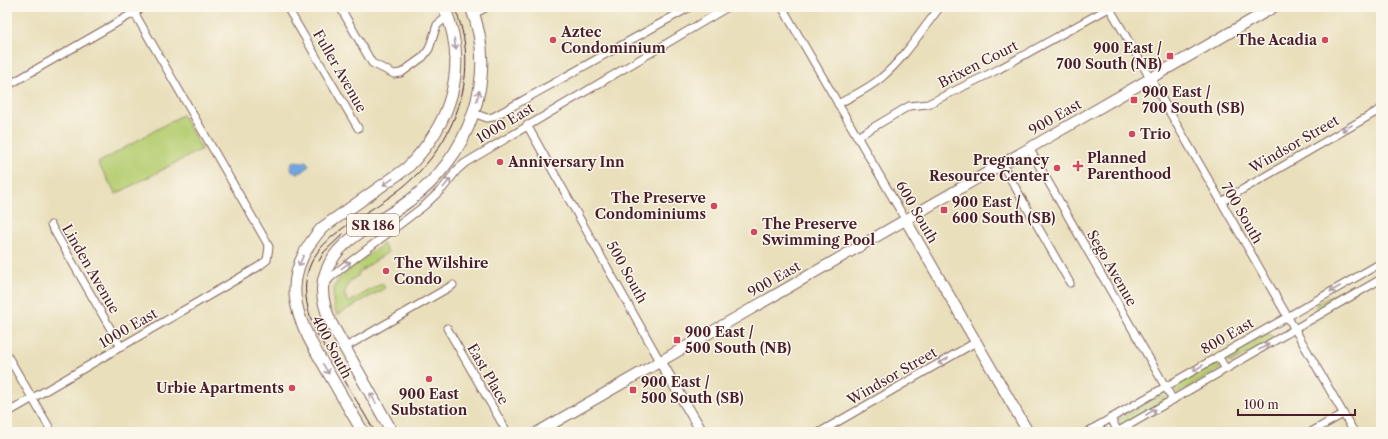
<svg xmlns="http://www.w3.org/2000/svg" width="1388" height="439" font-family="'Libre Caslon Text',serif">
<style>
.green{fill:#b7cf74;stroke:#807750}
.water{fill:#6fa6dd;stroke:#5c6284}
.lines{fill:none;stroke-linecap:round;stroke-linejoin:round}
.street-casing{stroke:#82625d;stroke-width:9}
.secondary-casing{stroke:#82625d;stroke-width:12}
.primary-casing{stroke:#82625d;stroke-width:13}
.street{stroke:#fff;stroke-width:7}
.secondary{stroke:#fff;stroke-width:10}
.primary{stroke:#fff;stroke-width:11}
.tram{stroke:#4a1f2b;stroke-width:1}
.oneway{stroke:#ae9aa0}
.poi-dot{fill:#d1495b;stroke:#fbf7ec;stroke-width:1.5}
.labels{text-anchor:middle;stroke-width:3;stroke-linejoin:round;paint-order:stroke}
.shield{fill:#fbf7ec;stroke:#7f6065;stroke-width:1}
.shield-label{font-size:13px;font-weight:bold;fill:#4a1f2b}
.poi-label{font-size:14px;font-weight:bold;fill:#4a1f2b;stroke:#fbf7ec;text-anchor:start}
.street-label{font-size:14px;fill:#4a1f2b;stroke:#fbf7ec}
</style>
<rect width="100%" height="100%" fill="#fbf7ec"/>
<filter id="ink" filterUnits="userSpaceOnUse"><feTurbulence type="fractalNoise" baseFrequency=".025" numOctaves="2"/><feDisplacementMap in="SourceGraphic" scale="8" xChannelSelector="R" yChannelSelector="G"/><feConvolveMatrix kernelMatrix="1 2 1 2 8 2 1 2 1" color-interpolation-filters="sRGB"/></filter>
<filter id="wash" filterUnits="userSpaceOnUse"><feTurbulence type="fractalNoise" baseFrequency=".012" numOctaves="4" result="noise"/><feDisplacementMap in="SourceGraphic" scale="16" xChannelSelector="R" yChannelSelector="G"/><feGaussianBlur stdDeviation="0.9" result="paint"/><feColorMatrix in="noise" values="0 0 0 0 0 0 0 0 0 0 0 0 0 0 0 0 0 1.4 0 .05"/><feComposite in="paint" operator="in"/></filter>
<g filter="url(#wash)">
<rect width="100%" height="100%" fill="#e9dfbb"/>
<!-- green -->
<g class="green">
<path d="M182,115L202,149L116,194L98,163Z"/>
<path d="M383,244L388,252L358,273L359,275L350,281L344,293L348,303L382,283L385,288L337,315C332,305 331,291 337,282C344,271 372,253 383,244Z"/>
<path d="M1350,285L1354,287L1355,291L1319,312L1316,310V306L1317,304Z"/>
<path d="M1267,334L1271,335L1272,338V340L1231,363L1228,362L1226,359L1229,355Z"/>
<path d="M1216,363L1220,366V369L1179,393L1176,392L1174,389L1176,386Z"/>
<path d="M1162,395L1165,397V400L1121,426L1119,424V419Z"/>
</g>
<!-- water -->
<path class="water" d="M293,161L301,162L306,161L309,164C306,173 294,177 290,167Z"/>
</g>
<g filter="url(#ink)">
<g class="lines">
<!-- street casing -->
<g class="street-casing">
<g id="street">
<path d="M287,7L358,128"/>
<path d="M340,7L372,63L394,74L401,73L423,57L429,49L437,25L448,16"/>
<path d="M782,7L905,219"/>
<path d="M1109,7L1354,432"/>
<path d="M474,14L487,7"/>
<path d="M7,86L144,7"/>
<path d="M838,104C852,96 868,89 881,78C904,59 921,31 940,7"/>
<path d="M473,113L487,118L493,117L690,7"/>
<path d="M527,125L660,361"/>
<path d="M857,137L909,106L928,104L934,101L999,69L1109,8"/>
<path d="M1029,148L1173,400"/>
<path d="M1002,164L1070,283"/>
<path d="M1221,202L1381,109"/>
<path d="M51,225L121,347"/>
<path d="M324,286L330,278L342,268L424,206L443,188L457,170L465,163L728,7"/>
<path d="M447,328L507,432"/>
<path d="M344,348L453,285"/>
<path d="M7,355L52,432"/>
<path d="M1218,356L1226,369"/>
<path d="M7,413L258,267L267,260L269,247L266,241L131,7"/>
<path d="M1111,418L1118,432"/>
<path d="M820,432L976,342"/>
<path d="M1087,432L1381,263"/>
<path d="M1117,432L1381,279"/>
<path d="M1311,432L1343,414"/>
</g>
</g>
<!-- secondary casing -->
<g class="secondary-casing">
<g id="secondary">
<path d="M905,219L1028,432"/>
<path d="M660,361L702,432"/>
<path d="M538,432L1274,7"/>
</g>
</g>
<!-- primary casing -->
<g class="primary-casing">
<g id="primary">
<path d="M363,432C350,410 337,388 324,365C294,315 278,278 322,228L407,168C451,124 470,66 444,7"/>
<path d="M392,432L331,323C320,298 318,279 335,255C351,233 387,218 409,201C469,157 499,78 471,7"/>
</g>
</g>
<!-- street -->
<use href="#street" class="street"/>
<!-- secondary -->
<use href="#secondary" class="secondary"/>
<!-- primary -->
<use href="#primary" class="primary"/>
<!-- tram -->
<g class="tram">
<path d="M319,261L324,252L343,234"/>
<path d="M375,432L316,332C278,244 352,229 404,186C456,143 483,70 454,7"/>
</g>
</g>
<!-- one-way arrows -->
<defs><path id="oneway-shaft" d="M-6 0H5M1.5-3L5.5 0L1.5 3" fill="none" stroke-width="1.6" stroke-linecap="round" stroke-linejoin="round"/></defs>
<g class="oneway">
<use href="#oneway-shaft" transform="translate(455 44) rotate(82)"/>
<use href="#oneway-shaft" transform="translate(478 96) rotate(-76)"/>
<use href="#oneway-shaft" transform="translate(1347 128) rotate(150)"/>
<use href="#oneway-shaft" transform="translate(388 182) rotate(146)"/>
<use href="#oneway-shaft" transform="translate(447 183) rotate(-51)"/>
<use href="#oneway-shaft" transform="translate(301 261) rotate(112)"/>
<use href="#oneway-shaft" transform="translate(346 265) rotate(-37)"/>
<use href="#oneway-shaft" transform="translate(1335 289) rotate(150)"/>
<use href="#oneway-shaft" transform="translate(1264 347) rotate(-30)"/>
<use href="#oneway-shaft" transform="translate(943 361) rotate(150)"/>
<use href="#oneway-shaft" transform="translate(1198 368) rotate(150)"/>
<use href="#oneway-shaft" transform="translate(326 369) rotate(60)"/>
<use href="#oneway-shaft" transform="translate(373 398) rotate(-120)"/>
<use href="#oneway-shaft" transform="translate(1151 412) rotate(-30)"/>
</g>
</g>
<!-- markers -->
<g class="poi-dot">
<circle cx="553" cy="40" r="4"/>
<circle cx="1325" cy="40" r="4"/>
<rect x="1166" y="52" width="8" height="8" rx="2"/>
<rect x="1130" y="96" width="8" height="8" rx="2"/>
<circle cx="1132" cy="134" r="4"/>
<circle cx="500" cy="162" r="4"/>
<path d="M1076 160h4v4h4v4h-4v4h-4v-4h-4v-4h4z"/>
<circle cx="1057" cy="168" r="4"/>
<circle cx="714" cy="206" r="4"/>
<rect x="940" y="206" width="8" height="8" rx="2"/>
<circle cx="754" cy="232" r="4"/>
<circle cx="386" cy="271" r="4"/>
<rect x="673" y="336" width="8" height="8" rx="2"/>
<circle cx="429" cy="379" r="4"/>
<circle cx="292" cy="388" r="4"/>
<rect x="629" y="386" width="8" height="8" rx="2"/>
</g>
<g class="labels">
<!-- shield labels -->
<rect class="shield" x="347" y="214" width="52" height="22" rx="3"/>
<g class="shield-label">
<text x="373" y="230">SR 186</text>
</g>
<!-- poi labels -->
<g class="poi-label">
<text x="561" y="37">Aztec<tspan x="561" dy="16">Condominium</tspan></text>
<text x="1317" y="45" text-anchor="end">The Acadia</text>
<text x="1162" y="53" text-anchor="end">900 East /<tspan x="1162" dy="16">700 South (NB)</tspan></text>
<text x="1142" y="97">900 East /<tspan x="1142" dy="16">700 South (SB)</tspan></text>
<text x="1140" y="139">Trio</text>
<text x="1087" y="163">Planned<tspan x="1087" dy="16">Parenthood</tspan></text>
<text x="1049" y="165" text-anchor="end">Pregnancy<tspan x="1049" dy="16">Resource Center</tspan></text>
<text x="508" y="167">Anniversary Inn</text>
<text x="706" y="203" text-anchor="end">The Preserve<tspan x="706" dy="16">Condominiums</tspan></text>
<text x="952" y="207">900 East /<tspan x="952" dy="16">600 South (SB)</tspan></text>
<text x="762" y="229">The Preserve<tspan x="762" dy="16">Swimming Pool</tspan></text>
<text x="394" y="268">The Wilshire<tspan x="394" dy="16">Condo</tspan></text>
<text x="685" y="337">900 East /<tspan x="685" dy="16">500 South (NB)</tspan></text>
<text x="641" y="387">900 East /<tspan x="641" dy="16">500 South (SB)</tspan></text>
<text x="284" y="393" text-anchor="end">Urbie Apartments</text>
<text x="429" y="399" text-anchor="middle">900 East<tspan x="429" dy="16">Substation</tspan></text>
</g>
<!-- street labels -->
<g class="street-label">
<text transform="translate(978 64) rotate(-27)" y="5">Brixen Court</text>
<text transform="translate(340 71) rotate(60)" y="5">Fuller Avenue</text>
<text transform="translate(1055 117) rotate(-30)" y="5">900 East</text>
<text transform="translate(505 123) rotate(-31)" y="5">1000 East</text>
<text transform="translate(1294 144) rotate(-30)" y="5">Windsor Street</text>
<text transform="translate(917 212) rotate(60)" y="5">600 South</text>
<text transform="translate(1242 213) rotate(60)" y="5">700 South</text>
<text transform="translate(1112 268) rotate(60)" y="5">Sego Avenue</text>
<text transform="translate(91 269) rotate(60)" y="5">Linden Avenue</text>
<text transform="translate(627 272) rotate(61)" y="5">500 South</text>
<text transform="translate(774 279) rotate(-30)" y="5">900 East</text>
<text transform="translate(128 328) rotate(-30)" y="5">1000 East</text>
<text transform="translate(1227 336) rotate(-30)" y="5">800 East</text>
<text transform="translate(332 347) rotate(62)" y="5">400 South</text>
<text transform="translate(488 374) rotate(60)" y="5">East Place</text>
<text transform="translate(892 376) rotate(-30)" y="5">Windsor Street</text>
</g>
</g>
<!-- margin -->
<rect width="1388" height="439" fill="none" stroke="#fbf7ec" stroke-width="24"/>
<!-- scale -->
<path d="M1238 409v6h117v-6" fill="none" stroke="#4a1f2b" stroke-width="2"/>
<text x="1244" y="409" font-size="12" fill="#4a1f2b" stroke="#fbf7ec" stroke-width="3" paint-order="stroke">100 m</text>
</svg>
